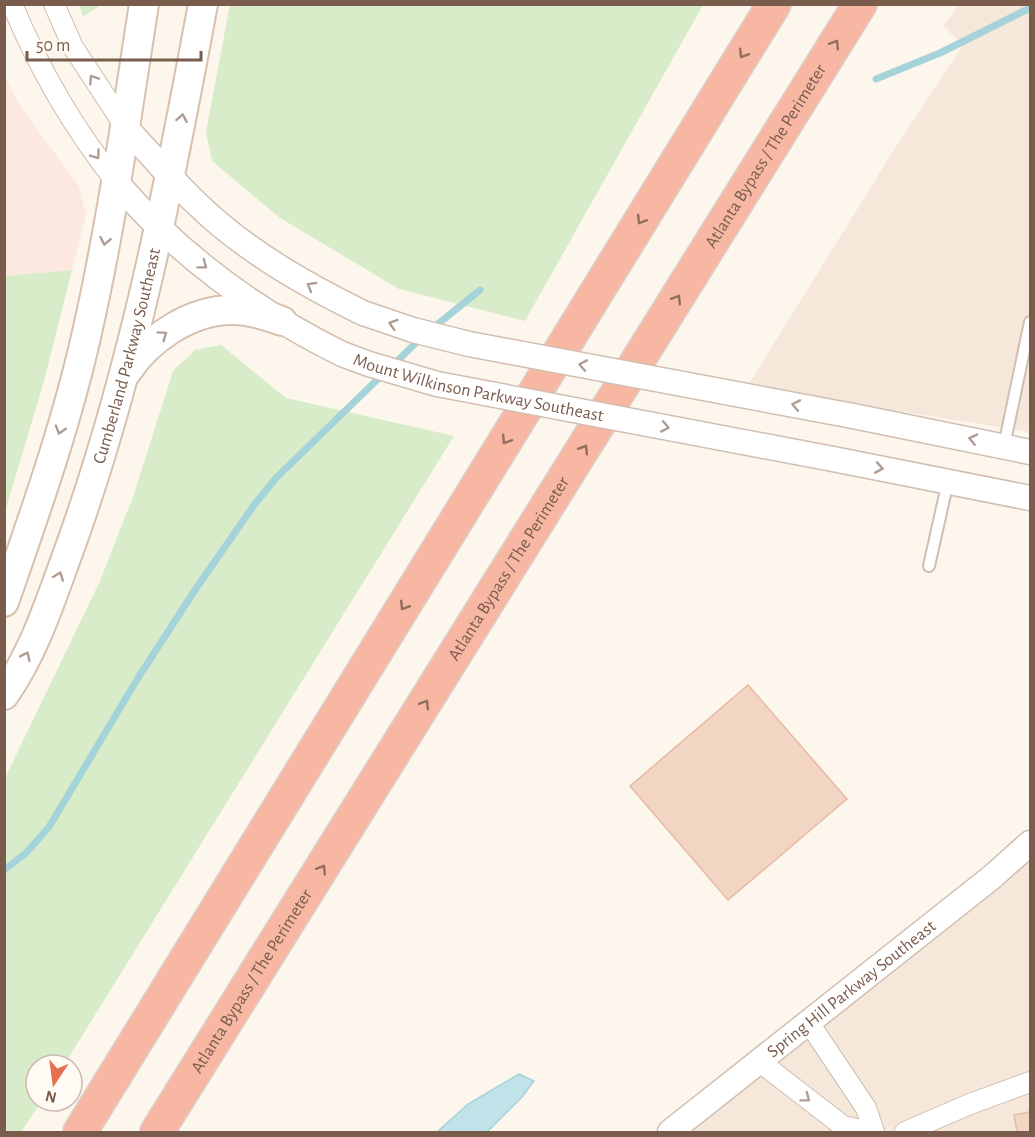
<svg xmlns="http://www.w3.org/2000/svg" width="1035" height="1137" font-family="'Alegreya Sans',sans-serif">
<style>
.residential{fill:#f5e8da}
.commercial{fill:#fde8e0}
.green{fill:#d8ecc9}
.water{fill:#bfe3e8;stroke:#a5d3da;stroke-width:1.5}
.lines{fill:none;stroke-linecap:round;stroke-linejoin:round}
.stream{stroke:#a5d3da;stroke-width:7}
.building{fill:#f3d5c3;stroke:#e6bba3;stroke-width:1.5}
.service-casing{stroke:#d1beb0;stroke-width:14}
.minor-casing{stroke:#d1beb0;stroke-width:22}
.tertiary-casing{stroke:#d1beb0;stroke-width:27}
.secondary-casing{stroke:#d6c0b0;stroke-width:32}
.motorway-casing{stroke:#dad1cd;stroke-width:36}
.service{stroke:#fff;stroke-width:10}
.minor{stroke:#fff;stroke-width:20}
.tertiary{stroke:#fff;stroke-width:24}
.secondary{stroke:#fff;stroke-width:28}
.motorway{stroke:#f7b7a3;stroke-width:33}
.tertiary-bridge-casing{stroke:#d1beb0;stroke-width:27;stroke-linecap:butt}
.tertiary-bridge{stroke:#fff;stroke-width:24}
.oneway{stroke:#936e5e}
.oneway2{stroke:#af9d94}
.labels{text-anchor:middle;stroke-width:4.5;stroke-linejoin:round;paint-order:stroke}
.street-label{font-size:18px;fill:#7a5c4d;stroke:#fffaf3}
</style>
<rect width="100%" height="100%" fill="#fdf6ec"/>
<!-- residential -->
<g class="residential">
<path d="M959,5H1030V432L747,387L897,145L963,45L943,26Z"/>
<path d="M1030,839V1132H680Z"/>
</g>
<!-- commercial -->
<path class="commercial" d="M4,74L20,106L79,186L86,214L72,270L5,276Z"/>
<!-- green -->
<g class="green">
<path d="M79,4H101V5L83,17Z"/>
<path d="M230,4H703V5L525,321L399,289L280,218L212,161L206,132Z"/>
<path d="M72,270L44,381L5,512V276Z"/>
<path d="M221,345L286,398L454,436L64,1065H36V1101H42L21,1132H5V778L100,581L133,497L173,371L195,350Z"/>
</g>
<!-- water -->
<path class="water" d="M519,1074L534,1081L522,1097L487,1132H437L468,1104Z"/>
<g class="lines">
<!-- stream -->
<g class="stream">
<path d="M876,79L940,53L1030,8"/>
<path d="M433,328L480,290"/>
<path d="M393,365L422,337"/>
<path d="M4,870L26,853L49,827L138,678L195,590L254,505L276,478L383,374"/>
</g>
</g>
<!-- building -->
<g class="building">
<path d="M748,685L847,799L728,900L630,786Z"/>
<path d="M1030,1112V1132H1017L1014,1115Z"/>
</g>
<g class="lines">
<!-- service casing -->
<g class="service-casing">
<g id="service">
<path d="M1004,446L1030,322"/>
<path d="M929,566L948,481"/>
</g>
</g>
<!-- minor casing -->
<g class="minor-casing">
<g id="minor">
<path d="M12,4C39,69 74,129 117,183"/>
<path d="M54,4L73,47L126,128"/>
<path d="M809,1023L866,1108L874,1132"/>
<path d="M760,1062L843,1126L870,1132"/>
<path d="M905,1132L970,1104L1030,1082"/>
</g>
</g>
<!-- tertiary casing -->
<g class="tertiary-casing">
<g id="tertiary">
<path d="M126,128C149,152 171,179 195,202C243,249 302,283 363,313"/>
<path d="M117,183C179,255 257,312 342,354"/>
<path d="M853,416L1030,452"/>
<path d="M833,459L1030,498"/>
<path id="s1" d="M670,1132L992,877L1030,843"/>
</g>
</g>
<!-- secondary casing -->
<g class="secondary-casing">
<g id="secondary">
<path d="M126,373C148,339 190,310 232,310C249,310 266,315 282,321"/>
<path d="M4,602C35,513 68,420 88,328C112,221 127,113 144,4"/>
<path id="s2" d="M4,695C34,653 51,599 69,550C133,374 169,188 203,4"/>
</g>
</g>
<!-- motorway casing -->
<g class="motorway-casing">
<g id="motorway">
<path d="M80,1132L774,4"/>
<path id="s3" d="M157,1132L860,4"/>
</g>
</g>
<!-- service -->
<use href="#service" class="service"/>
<!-- minor -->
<use href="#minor" class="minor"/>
<!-- tertiary -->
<use href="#tertiary" class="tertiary"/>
<!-- secondary -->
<use href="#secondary" class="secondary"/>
<!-- motorway -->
<use href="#motorway" class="motorway"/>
<!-- tertiary-bridge casing -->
<g class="tertiary-bridge-casing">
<g id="tertiary-bridge">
<path d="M363,313L413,330L469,344L853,416"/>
<path id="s4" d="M342,354L369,364L437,384L833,459"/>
</g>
</g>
<!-- tertiary-bridge -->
<use href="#tertiary-bridge" class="tertiary-bridge"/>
</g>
<!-- one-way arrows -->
<defs><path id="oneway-chevron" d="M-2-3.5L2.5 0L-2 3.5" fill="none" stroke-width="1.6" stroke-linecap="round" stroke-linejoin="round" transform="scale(1.5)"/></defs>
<g class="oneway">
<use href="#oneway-chevron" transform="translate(835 44) rotate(-58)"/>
<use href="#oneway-chevron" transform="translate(743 54) rotate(122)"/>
<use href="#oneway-chevron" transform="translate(641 220) rotate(121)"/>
<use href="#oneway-chevron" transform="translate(677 299) rotate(-58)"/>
<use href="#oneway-chevron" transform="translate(506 440) rotate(122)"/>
<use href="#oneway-chevron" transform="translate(584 449) rotate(-58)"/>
<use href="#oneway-chevron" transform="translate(404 606) rotate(122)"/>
<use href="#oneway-chevron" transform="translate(425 704) rotate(-58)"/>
<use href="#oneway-chevron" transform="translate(322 869) rotate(-58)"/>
</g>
<g class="oneway2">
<use href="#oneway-chevron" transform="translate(93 79) rotate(-124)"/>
<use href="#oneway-chevron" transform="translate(182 118) rotate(-80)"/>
<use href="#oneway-chevron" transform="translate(96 155) rotate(55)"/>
<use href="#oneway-chevron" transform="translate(105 241) rotate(101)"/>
<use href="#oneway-chevron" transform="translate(203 265) rotate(37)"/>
<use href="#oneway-chevron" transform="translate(311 286) rotate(-150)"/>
<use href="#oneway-chevron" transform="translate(393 324) rotate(-162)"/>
<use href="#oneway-chevron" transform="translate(163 335) rotate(-35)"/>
<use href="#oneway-chevron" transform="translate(583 365) rotate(-169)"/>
<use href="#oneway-chevron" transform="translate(796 405) rotate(-169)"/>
<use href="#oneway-chevron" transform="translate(665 427) rotate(11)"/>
<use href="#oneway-chevron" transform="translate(60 430) rotate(107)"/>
<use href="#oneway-chevron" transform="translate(973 439) rotate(-167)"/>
<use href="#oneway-chevron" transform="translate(879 468) rotate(10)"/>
<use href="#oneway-chevron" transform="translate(59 576) rotate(-69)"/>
<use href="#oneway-chevron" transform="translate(26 656) rotate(-64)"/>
<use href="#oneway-chevron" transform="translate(806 1098) rotate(37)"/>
</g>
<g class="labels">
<!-- street labels -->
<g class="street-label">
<text dy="6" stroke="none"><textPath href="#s3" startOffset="1150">Atlanta Bypass / The Perimeter</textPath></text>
<text dy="6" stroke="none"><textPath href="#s2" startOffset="362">Cumberland Parkway Southeast</textPath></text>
<text dy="6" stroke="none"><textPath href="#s4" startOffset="141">Mount Wilkinson Parkway Southeast</textPath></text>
<text dy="6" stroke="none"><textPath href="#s3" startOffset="664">Atlanta Bypass / The Perimeter</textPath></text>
<text dy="6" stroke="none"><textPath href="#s3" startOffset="178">Atlanta Bypass / The Perimeter</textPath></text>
<text dy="6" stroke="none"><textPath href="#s1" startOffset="231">Spring Hill Parkway Southeast</textPath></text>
</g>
</g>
<!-- border -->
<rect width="1035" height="1137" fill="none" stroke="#7a5c4d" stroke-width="12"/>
<!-- north arrow -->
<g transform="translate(54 1083) rotate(193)"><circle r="28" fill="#fffaf3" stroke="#cabbb1" stroke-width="1.5"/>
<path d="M0-4.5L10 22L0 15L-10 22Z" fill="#e76f51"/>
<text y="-9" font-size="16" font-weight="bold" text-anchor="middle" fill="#7a5c4d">N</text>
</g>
<!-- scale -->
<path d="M27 51v9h174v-9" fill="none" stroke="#7a5c4d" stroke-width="3"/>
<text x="36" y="51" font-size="18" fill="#7a5c4d" stroke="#fffaf3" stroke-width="4.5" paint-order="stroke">50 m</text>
</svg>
